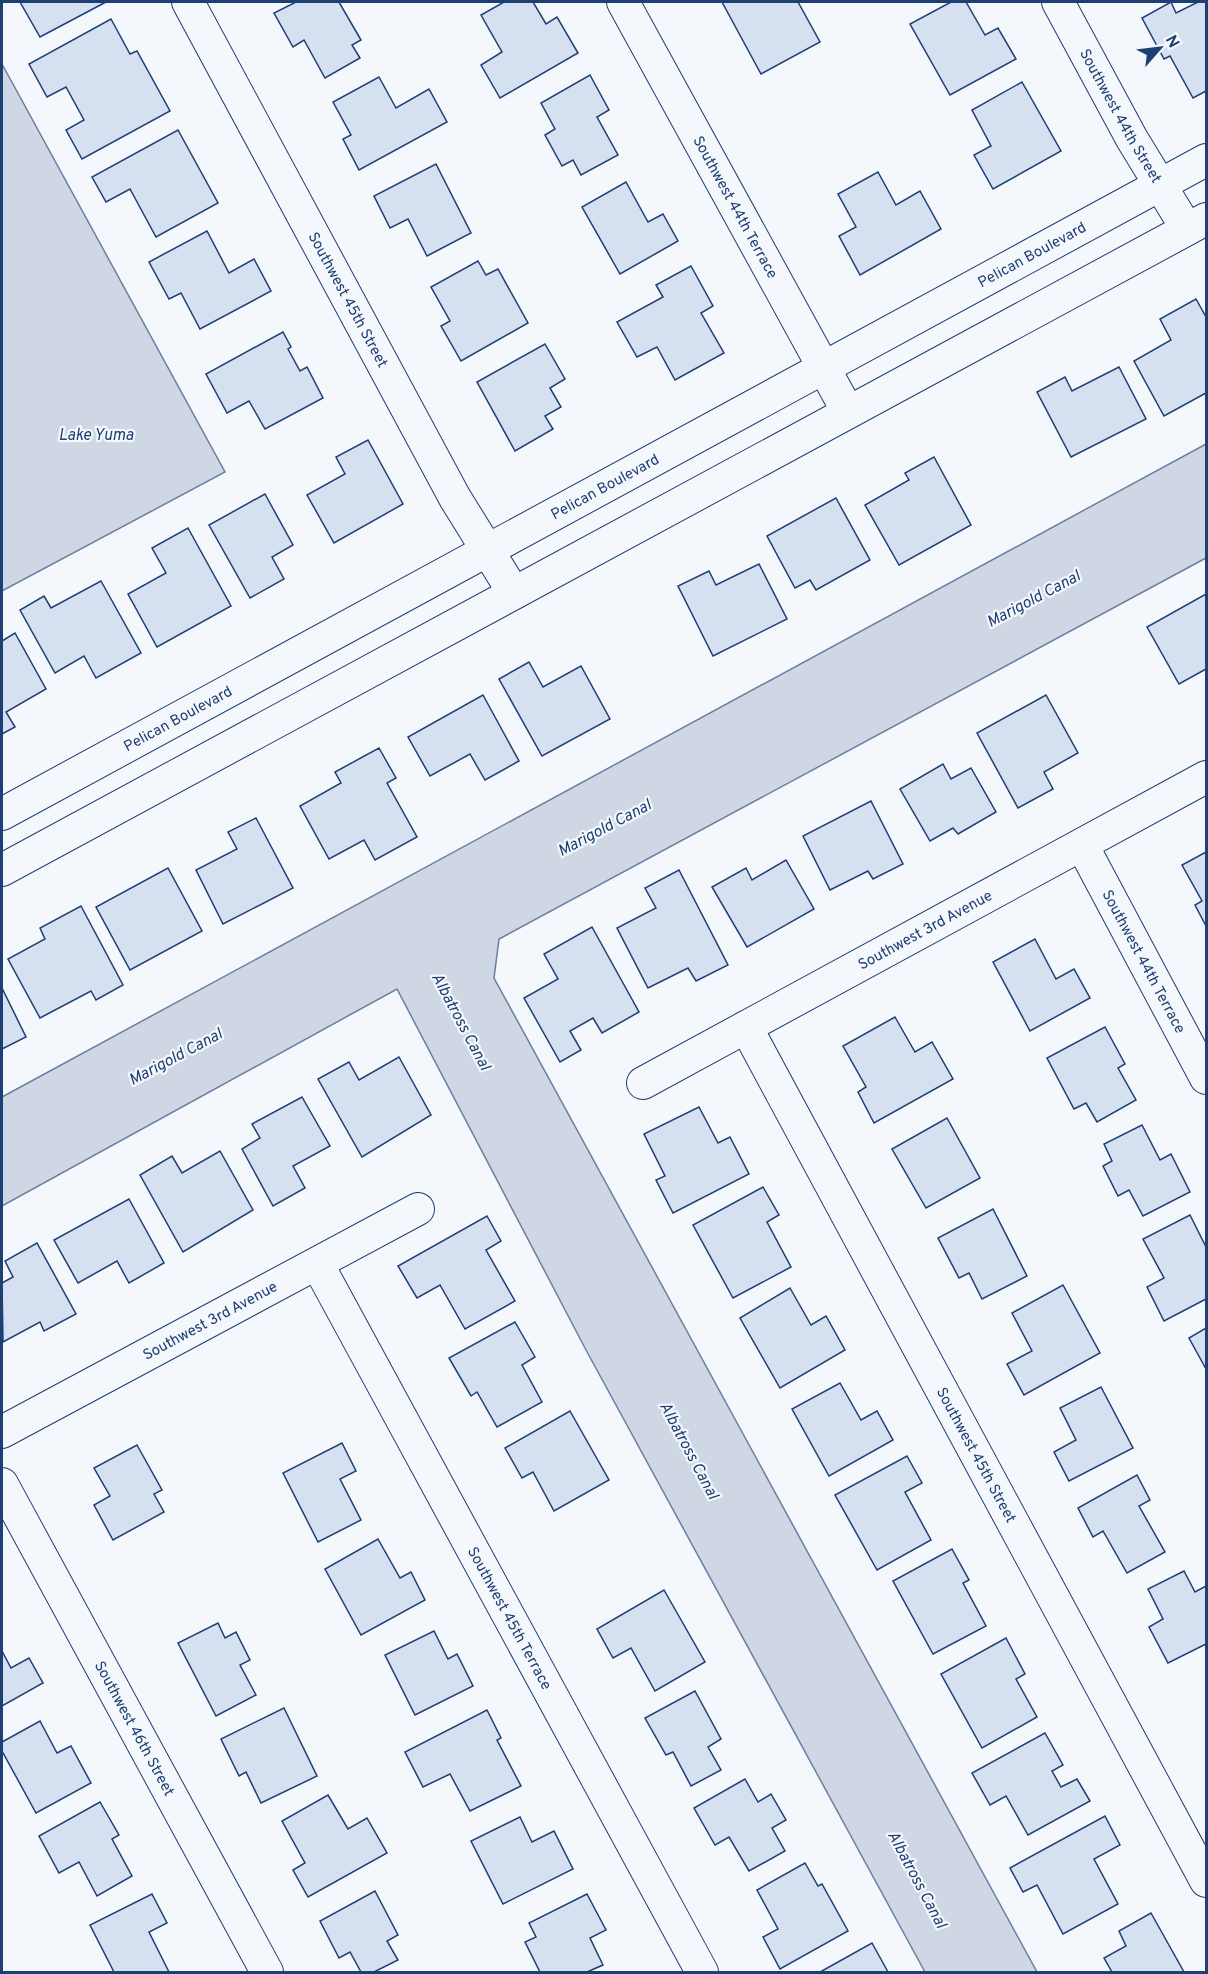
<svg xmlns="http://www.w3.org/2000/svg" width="1208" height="1974" font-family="Overpass,sans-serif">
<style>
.water{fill:#cfd7e4;stroke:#687fa3;stroke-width:1.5}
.building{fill:#d5e0f0;stroke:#1d3f73;stroke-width:1.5}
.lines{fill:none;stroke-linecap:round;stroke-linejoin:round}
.minor-casing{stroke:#1d3f73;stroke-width:34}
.minor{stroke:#f4f7fb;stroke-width:32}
.labels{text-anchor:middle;stroke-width:4.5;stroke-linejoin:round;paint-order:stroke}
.street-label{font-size:15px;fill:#1d3f73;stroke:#f4f7fb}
.water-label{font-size:16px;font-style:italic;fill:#1d3f73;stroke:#f4f7fb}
</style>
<rect width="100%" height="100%" fill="#f4f7fb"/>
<!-- water -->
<g class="water">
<path d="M2,64L225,472L2,591Z"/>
<path d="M1206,444V558L499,939L494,978L1037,1972H925L586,1350L397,989L2,1206V1097Z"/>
</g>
<!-- building -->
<g class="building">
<path d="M20,2H106L40,37Z"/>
<path d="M296,2H339L361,40L352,45L360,58L325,78L304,40L293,47L274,13Z"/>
<path d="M504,2H533L546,24L557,17L578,53L500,98L481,65L502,52L481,15Z"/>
<path d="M722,2H798L820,42L761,74Z"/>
<path d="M951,2H966L985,35L998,28L1016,59L950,95L910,24Z"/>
<path d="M1171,2L1176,13L1198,2H1206V91L1193,98L1170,56L1164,59L1142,18Z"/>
<path d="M111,19L130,54L137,51L170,111L82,159L66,130L84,120L66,87L47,97L29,64Z"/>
<path d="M590,75L609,110L597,117L618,155L581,175L573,160L562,166L545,135L555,129L541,103Z"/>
<path d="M379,77L396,108L429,89L447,122L359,170L343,139L351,135L333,102Z"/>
<path d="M1022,82L1061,151L993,189L974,155L991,146L972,110Z"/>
<path d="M178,130L218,203L156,237L130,189L106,202L92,177Z"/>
<path d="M436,164L471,233L427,256L408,219L390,228L374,196Z"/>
<path d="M878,172L896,205L920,191L941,229L860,275L839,236L856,227L838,194Z"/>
<path d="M626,182L648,222L663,214L678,241L620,274L582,207Z"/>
<path d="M207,231L229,273L254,259L271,291L200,329L181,293L169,299L149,262Z"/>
<path d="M478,261L486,275L498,269L528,323L461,361L441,326L450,321L431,287Z"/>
<path d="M691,266L713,306L701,313L724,353L675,380L657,347L637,357L617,322L663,297L656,285Z"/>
<path d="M1196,299L1206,317V393L1164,416L1134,361L1171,340L1160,319Z"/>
<path d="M283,332L291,347L288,349L300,371L307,367L323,398L265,429L249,401L227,413L206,374Z"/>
<path d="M545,344L565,379L550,388L561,407L545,416L553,429L515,451L477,382Z"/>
<path d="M1119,367L1146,419L1071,457L1037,392L1065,377L1072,391Z"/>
<path d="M368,440L403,504L334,543L307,495L345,474L336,457Z"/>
<path d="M934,457L971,525L899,565L865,505L909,480L905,473Z"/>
<path d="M265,494L293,545L272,557L284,579L250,598L209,525Z"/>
<path d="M836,498L870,560L816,590L810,580L795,588L767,536Z"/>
<path d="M188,528L231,606L157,647L128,594L166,573L152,548Z"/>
<path d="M759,564L787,619L713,656L678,586L709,571L716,585Z"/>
<path d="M101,581L141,653L96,678L84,656L55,673L20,610L44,596L51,608Z"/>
<path d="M1206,594V669L1179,684L1147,627Z"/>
<path d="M15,633L46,689L6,712L15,727L2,734V641Z"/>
<path d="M529,662L543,687L581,666L610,719L542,756L499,679Z"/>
<path d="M483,695L519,761L485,780L470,754L430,776L408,737Z"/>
<path d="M1046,695L1078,753L1044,772L1053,789L1018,808L977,733Z"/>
<path d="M379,748L396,778L387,783L417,837L375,860L364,840L329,859L300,806L341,783L335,772Z"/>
<path d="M943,764L951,779L971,768L996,812L958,834L953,828L930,841L900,789Z"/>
<path d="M871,801L903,864L873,879L868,871L830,890L803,836Z"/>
<path d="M256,818L293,888L223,924L196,870L237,849L228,832Z"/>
<path d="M1206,852V926L1195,905L1202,901L1182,865Z"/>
<path d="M786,860L814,909L747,947L712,887L746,868L752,880Z"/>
<path d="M168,868L202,931L130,970L96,907Z"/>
<path d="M679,870L728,965L696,981L688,968L648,988L617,928L656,908L645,888Z"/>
<path d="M81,906L123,985L96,1000L91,991L40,1018L8,959L45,939L40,928Z"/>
<path d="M592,927L639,1012L602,1033L593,1018L570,1031L581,1050L560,1062L524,998L558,979L544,954Z"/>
<path d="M1035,939L1056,979L1074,969L1090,998L1030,1031L993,962Z"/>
<path d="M2,988L26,1037L2,1049Z"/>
<path d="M895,1017L915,1052L932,1042L953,1079L874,1123L858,1092L866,1087L843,1046Z"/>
<path d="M1105,1027L1125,1064L1118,1068L1136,1100L1097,1122L1086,1103L1074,1109L1047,1058Z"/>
<path d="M399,1057L431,1115L362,1157L318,1079L349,1062L359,1080Z"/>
<path d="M302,1097L330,1146L293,1166L305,1188L273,1206L242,1149L260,1138L252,1124Z"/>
<path d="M699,1107L718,1143L730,1137L749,1174L673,1213L656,1180L665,1176L644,1134Z"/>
<path d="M947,1118L980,1178L926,1208L892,1149Z"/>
<path d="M1142,1125L1160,1160L1171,1154L1190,1192L1143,1216L1129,1190L1118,1196L1103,1166L1112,1161L1104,1144Z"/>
<path d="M220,1151L253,1210L183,1252L140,1175L172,1156L182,1173Z"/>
<path d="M763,1187L779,1215L767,1222L791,1267L733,1298L693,1225Z"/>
<path d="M129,1199L164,1263L129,1283L117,1261L78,1283L54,1240Z"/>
<path d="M993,1209L1027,1276L982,1299L969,1273L959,1278L938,1238Z"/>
<path d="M1190,1215L1206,1247V1299L1164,1321L1147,1287L1164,1278L1143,1239Z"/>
<path d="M487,1216L501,1241L486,1250L515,1301L465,1329L440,1285L417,1298L398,1266Z"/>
<path d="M37,1243L76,1314L44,1331L40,1322L3,1342L2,1283L13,1277L5,1261Z"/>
<path d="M1063,1285L1100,1353L1024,1395L1007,1364L1032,1351L1012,1313Z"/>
<path d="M790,1288L811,1325L826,1316L845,1350L780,1388L740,1318Z"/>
<path d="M515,1322L535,1357L522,1365L542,1402L497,1427L477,1392L471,1396L449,1358Z"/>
<path d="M1206,1328V1369L1189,1338Z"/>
<path d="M840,1383L861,1420L877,1411L893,1440L829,1476L792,1409Z"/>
<path d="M1101,1387L1133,1448L1069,1481L1054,1452L1076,1440L1060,1408Z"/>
<path d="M570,1411L609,1480L554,1511L533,1472L522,1478L505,1448Z"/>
<path d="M342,1443L356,1471L340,1479L361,1520L318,1542L283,1473Z"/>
<path d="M137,1445L162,1490L154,1494L164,1512L113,1540L94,1505L110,1496L94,1468Z"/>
<path d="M907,1456L922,1483L905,1492L931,1540L877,1570L835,1495Z"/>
<path d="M1137,1475L1150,1500L1139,1506L1165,1552L1127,1573L1103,1531L1093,1537L1078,1508Z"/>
<path d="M378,1539L400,1578L411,1572L425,1600L361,1635L325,1569Z"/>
<path d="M952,1549L969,1580L963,1583L986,1626L933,1654L893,1581Z"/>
<path d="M1184,1571L1195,1592L1206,1586V1644L1168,1663L1149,1627L1163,1619L1148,1589Z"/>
<path d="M664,1590L705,1662L655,1691L631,1648L613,1658L597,1629Z"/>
<path d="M218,1623L225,1638L236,1632L250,1660L240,1665L256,1695L216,1716L178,1643Z"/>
<path d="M434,1631L448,1659L457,1654L473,1686L415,1715L385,1655Z"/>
<path d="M1006,1638L1025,1674L1016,1679L1037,1717L982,1748L941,1674Z"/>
<path d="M2,1651L11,1668L29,1658L43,1683L2,1706Z"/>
<path d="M695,1691L721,1739L708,1747L721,1770L691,1786L673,1752L666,1755L645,1718Z"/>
<path d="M284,1708L317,1776L261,1803L246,1772L239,1776L221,1739Z"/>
<path d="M487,1710L501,1738L497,1740L521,1786L470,1811L450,1774L423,1787L405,1752Z"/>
<path d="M40,1721L57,1753L71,1746L91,1783L36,1813L2,1751V1742Z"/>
<path d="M1045,1733L1063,1765L1052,1771L1061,1787L1077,1779L1090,1801L1028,1835L1006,1796L990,1805L972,1773Z"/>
<path d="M745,1779L758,1802L771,1794L786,1820L772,1828L785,1851L749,1871L729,1837L715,1845L694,1808Z"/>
<path d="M328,1795L348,1829L367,1818L387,1853L308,1897L293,1870L305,1863L282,1821Z"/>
<path d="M100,1802L119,1835L112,1839L132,1876L97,1896L79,1862L59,1873L39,1836Z"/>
<path d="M1105,1816L1120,1845L1094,1859L1118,1904L1063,1934L1037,1885L1023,1892L1010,1868Z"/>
<path d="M520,1817L532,1842L554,1831L573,1869L503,1904L471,1841Z"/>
<path d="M805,1863L818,1886L822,1884L848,1931L780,1969L763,1937L778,1929L757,1890Z"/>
<path d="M375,1891L398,1935L387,1941L398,1960L374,1972H361L350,1952L339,1958L320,1921Z"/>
<path d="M152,1894L167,1923L149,1932L169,1972H114L90,1925Z"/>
<path d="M587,1894L606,1930L590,1938L603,1965L587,1972H540L525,1942L536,1937L529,1923Z"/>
<path d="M1151,1913L1184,1972H1112L1104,1958L1126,1946L1119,1931Z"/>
<path d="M872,1943L888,1972H820Z"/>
</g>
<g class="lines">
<!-- minor casing -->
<g class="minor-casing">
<g id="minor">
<path id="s1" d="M188,2L455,498L514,593"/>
<path id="s2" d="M623,2L848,412"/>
<path id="s3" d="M1058,2L1132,139L1187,229"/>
<path id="s4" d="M2,814L1206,160"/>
<path id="s5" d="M1082,845L1206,1078"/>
<path d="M2,870L1206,219"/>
<path id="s6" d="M746,1027L1206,1881"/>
<path id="s7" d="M643,1083L1206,777"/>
<path id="s8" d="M318,1265L702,1972"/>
<path id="s9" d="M2,1432L418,1209"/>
<path id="s10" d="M2,1484L267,1972"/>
</g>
</g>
<!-- minor -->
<use href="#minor" class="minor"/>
</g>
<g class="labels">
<!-- street labels -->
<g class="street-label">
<text dy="5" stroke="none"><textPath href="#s3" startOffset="130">Southwest 44th Street</textPath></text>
<text dy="5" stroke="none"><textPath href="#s2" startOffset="234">Southwest 44th Terrace</textPath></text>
<text dy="5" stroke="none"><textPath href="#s4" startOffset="1172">Pelican Boulevard</textPath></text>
<text dy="5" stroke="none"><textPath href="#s1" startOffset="338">Southwest 45th Street</textPath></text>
<text dy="5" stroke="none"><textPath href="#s4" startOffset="686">Pelican Boulevard</textPath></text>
<text dy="5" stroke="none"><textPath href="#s4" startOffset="200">Pelican Boulevard</textPath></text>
<text dy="5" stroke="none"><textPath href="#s7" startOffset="321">Southwest 3rd Avenue</textPath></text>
<text dy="5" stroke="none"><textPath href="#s5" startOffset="132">Southwest 44th Terrace</textPath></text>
<text dy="5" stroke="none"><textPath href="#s9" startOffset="236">Southwest 3rd Avenue</textPath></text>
<text dy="5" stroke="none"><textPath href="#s6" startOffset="486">Southwest 45th Street</textPath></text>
<text dy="5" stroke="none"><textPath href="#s8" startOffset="402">Southwest 45th Terrace</textPath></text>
<text dy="5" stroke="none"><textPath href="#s10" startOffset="278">Southwest 46th Street</textPath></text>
</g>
<!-- water labels -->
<g class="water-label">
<text x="96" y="440">Lake Yuma</text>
<text transform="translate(1033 598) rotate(-28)" y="6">Marigold Canal</text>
<text transform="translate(604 827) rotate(-28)" y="6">Marigold Canal</text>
<text transform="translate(462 1021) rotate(62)" y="6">Albatross Canal</text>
<text transform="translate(175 1056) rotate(-28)" y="6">Marigold Canal</text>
<text transform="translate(690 1450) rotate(62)" y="6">Albatross Canal</text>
<text transform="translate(918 1879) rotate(62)" y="6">Albatross Canal</text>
</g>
</g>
<!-- border -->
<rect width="1208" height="1974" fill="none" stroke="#1d3f73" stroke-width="6"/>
<!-- north arrow -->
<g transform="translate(1160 48) rotate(62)" stroke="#f4f7fb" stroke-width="4.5" paint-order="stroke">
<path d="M0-4.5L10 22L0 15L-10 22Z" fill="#1d3f73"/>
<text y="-9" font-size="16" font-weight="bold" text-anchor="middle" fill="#1d3f73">N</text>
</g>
</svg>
